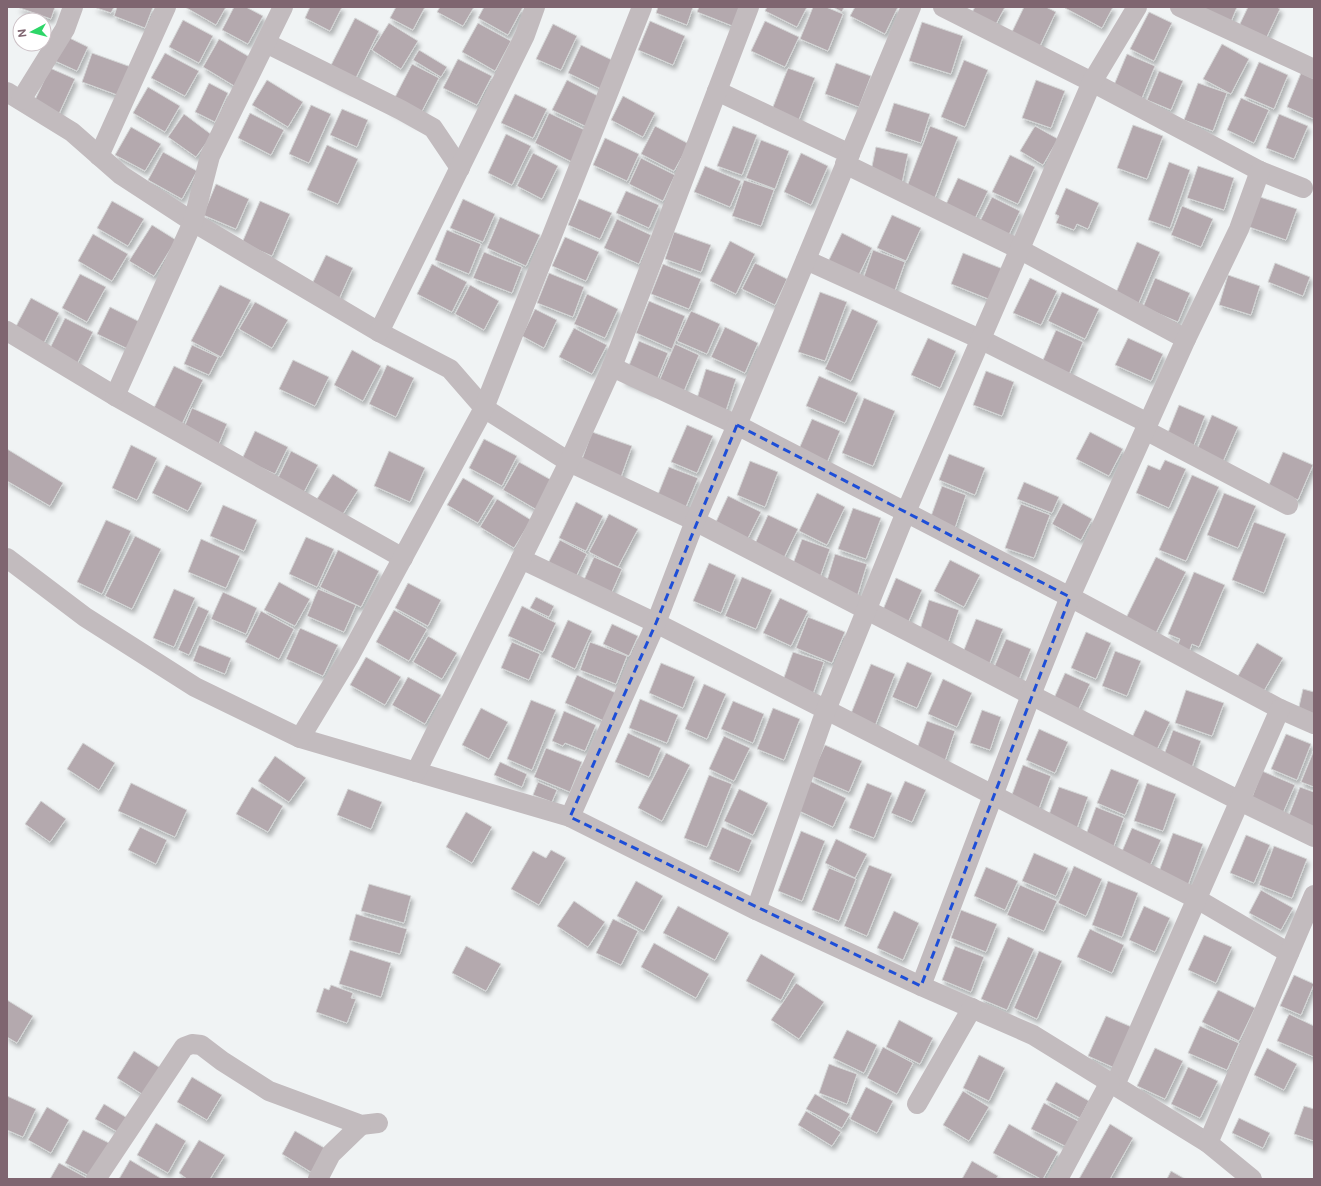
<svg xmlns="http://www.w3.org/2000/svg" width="1321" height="1186" font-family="'Public Sans',sans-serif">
<defs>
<filter id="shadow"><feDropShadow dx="2.5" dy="4.5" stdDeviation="2" flood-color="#0004"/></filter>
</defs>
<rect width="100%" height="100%" fill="#f0f3f4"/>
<g fill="#b4a9ae" stroke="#d3d5d5" filter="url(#shadow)">
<path d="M17,7H55L51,19Z"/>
<path d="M94,7H114L111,13Z"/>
<path d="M117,7H153L145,28L114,16Z"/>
<path d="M185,7H226L216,25Z"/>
<path d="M234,7H246L263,16L248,44L222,30Z"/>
<path d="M310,7H342L330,31L305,18Z"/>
<path d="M396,7H425L413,30L390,18Z"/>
<path d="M440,7H474L463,26L437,12Z"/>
<path d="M484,7H523L508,35L478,18Z"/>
<path d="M658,7H693L687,25L656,13Z"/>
<path d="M699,7H743L735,27L697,12Z"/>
<path d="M767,7H807L797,27L765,11Z"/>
<path d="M813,7H826L843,14L828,51L800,39Z"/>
<path d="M833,7H844L842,12Z"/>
<path d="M855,7H898L885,34L850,16Z"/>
<path d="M975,7H1005L995,26L971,14Z"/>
<path d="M1024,7H1046L1056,12L1039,48L1011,34Z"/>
<path d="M1065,7H1113L1102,28L1065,8Z"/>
<path d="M1204,7H1237L1229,27L1201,15Z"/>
<path d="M1248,7H1277L1280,9L1264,43L1237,30Z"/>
<path d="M1149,12L1172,23L1154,61L1130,49Z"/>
<path d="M355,18L379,31L350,90L325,77Z"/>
<path d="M183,20L213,36L199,63L169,47Z"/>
<path d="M650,21L685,36L673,65L638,50Z"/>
<path d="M765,21L799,37L785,67L751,51Z"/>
<path d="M922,22L963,36L951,74L909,61Z"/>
<path d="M389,23L418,41L401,69L372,50Z"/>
<path d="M478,23L511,41L495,71L462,52Z"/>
<path d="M553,24L577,36L561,70L536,59Z"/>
<path d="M55,31L88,47L77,71L44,56Z"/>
<path d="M219,39L253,59L236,87L203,67Z"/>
<path d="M1222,44L1249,59L1231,94L1203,79Z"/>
<path d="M581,45L614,61L601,89L568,73Z"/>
<path d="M419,50L447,67L441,77L413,60Z"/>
<path d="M92,53L131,67L120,96L82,82Z"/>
<path d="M165,53L199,71L185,96L151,78Z"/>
<path d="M1127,54L1155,66L1142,98L1114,85Z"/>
<path d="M458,59L492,76L477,105L443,88Z"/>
<path d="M964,60L988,70L965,127L941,117Z"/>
<path d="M1259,62L1288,75L1274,109L1244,96Z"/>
<path d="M836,63L871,76L859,107L825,94Z"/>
<path d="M412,64L439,78L416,123L389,109Z"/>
<path d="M50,68L75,79L58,116L33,104Z"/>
<path d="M788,68L815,78L798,122L771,112Z"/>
<path d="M1159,71L1183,81L1171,110L1147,100Z"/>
<path d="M1301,73L1314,79V119L1287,107Z"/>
<path d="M267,80L303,102L288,127L252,105Z"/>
<path d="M567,80L602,98L587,127L552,110Z"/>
<path d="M1036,80L1065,91L1051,128L1022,118Z"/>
<path d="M209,83L228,93L215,122L195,112Z"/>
<path d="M1198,83L1227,93L1213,131L1184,120Z"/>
<path d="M148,87L180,106L165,132L133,113Z"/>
<path d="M515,94L547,109L533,138L501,123Z"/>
<path d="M623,96L655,113L643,137L611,120Z"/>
<path d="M1241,98L1269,110L1254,143L1227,130Z"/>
<path d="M894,103L930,114L921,143L885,131Z"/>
<path d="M311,105L331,114L309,163L289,154Z"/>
<path d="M342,109L368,120L357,147L330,135Z"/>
<path d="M250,113L284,130L271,155L238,138Z"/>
<path d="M549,113L587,131L572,162L535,143Z"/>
<path d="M184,114L212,135L196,157L168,137Z"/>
<path d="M1279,114L1308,126L1294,159L1266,148Z"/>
<path d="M1133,125L1163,136L1147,179L1117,168Z"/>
<path d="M655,126L689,144L674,171L641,154Z"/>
<path d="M733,126L757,135L742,175L717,166Z"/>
<path d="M930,126L958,137L934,200L906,189Z"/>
<path d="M1035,126L1058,139L1043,165L1020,151Z"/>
<path d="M131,127L161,144L145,171L115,155Z"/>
<path d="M506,134L531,146L512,185L488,173Z"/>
<path d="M605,138L639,154L627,181L593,165Z"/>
<path d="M761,140L789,151L775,189L746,178Z"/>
<path d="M327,145L358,159L338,204L307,190Z"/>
<path d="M876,147L908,154L902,183L870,176Z"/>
<path d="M163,152L197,171L182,199L148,180Z"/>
<path d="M533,153L558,166L542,199L517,186Z"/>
<path d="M801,153L828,166L811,205L784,192Z"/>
<path d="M1010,155L1035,167L1018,204L992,192Z"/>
<path d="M641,158L675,175L663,201L629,184Z"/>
<path d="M1169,162L1190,170L1170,228L1148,220Z"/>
<path d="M705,166L741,181L730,207L694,192Z"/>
<path d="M1198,166L1234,178L1224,210L1187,198Z"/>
<path d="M958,178L988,191L971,227L942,213Z"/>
<path d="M744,180L774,190L761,226L732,216Z"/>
<path d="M216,184L249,199L236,229L203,215Z"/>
<path d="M1066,188L1099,203L1088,229L1077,224L1074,230L1056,223L1059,216L1055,214Z"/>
<path d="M626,191L659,205L649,228L616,213Z"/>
<path d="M992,197L1020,211L1007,239L978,225Z"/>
<path d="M1260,197L1297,209L1286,240L1249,227Z"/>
<path d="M463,199L495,214L483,242L450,228Z"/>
<path d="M579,199L612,213L600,239L568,225Z"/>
<path d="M112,201L144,219L128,246L97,228Z"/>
<path d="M260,201L290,214L272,256L242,243Z"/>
<path d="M1182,206L1213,219L1201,247L1171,235Z"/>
<path d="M892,215L921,228L906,261L877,248Z"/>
<path d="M500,217L540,235L526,266L487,248Z"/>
<path d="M617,219L651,235L639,264L604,248Z"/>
<path d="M152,225L176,240L154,276L129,261Z"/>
<path d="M447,230L481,244L469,274L435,260Z"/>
<path d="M674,232L711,245L701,272L665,259Z"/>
<path d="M842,233L872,248L856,281L826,266Z"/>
<path d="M93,234L128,254L112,281L78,261Z"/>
<path d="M565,237L599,252L586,281L552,266Z"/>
<path d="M730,241L755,254L736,294L710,281Z"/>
<path d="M1137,242L1160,252L1138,305L1115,295Z"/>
<path d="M873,250L905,262L893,296L861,285Z"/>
<path d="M484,252L522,267L512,293L473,278Z"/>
<path d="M963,253L1003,269L991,300L951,284Z"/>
<path d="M326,255L353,268L339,299L311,286Z"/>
<path d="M755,263L787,279L775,305L742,289Z"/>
<path d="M1275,263L1310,277L1303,296L1268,282Z"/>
<path d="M432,264L467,282L452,312L417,294Z"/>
<path d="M663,264L701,279L689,309L651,294Z"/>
<path d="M549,273L584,287L573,317L537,303Z"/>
<path d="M80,274L106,287L87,322L62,308Z"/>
<path d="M1228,275L1260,286L1251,315L1219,305Z"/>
<path d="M1030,278L1057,291L1041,325L1013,313Z"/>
<path d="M1155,278L1190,293L1178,322L1143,307Z"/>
<path d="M220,285L251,300L221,357L191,341Z"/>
<path d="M470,285L499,301L484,330L455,314Z"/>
<path d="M820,292L847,302L825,361L798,352Z"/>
<path d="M1062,292L1099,309L1085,339L1048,321Z"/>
<path d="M587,294L618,309L605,338L574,324Z"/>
<path d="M31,298L59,313L42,347L13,332Z"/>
<path d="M649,301L685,316L672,349L636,333Z"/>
<path d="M255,302L288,320L272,348L239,329Z"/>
<path d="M110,307L142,323L130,350L97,334Z"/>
<path d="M535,309L557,320L544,348L522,336Z"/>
<path d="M852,309L878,321L851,381L825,369Z"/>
<path d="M691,311L720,324L707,354L677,341Z"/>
<path d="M65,318L93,332L76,366L48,352Z"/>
<path d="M725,327L758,343L745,373L711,357Z"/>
<path d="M574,328L607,345L592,374L559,357Z"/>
<path d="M1056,330L1083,342L1067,379L1040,367Z"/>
<path d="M928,338L956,351L940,388L911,375Z"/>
<path d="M1128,338L1163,354L1151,381L1115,365Z"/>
<path d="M639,341L668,353L652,392L623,380Z"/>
<path d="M675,344L699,355L682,396L657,386Z"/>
<path d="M192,345L218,357L209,375L184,364Z"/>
<path d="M352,350L381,366L363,401L334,385Z"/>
<path d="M293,360L329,377L315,406L279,389Z"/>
<path d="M387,365L414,378L396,417L369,404Z"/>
<path d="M174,366L203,380L181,426L152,412Z"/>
<path d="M706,369L736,379L724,417L694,408Z"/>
<path d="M986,371L1014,382L1002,416L973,405Z"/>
<path d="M819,376L858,393L845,423L806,406Z"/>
<path d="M864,398L895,411L873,466L842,453Z"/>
<path d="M1179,405L1205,416L1192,450L1165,440Z"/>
<path d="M192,408L227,424L218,446L183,430Z"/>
<path d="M1212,415L1238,427L1222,464L1196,452Z"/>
<path d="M812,419L840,431L824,470L795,458Z"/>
<path d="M687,425L713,436L697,473L671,462Z"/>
<path d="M255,431L288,447L275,474L242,459Z"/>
<path d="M592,432L632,446L621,477L581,462Z"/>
<path d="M1090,432L1123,449L1109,476L1076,459Z"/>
<path d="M484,439L517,456L502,486L469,468Z"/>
<path d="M131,445L157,458L137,500L112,488Z"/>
<path d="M7,449L63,483L50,506L7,481Z"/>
<path d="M291,451L318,465L302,496L276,482Z"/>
<path d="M389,451L425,468L410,502L374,486Z"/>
<path d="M1283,452L1313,465L1298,500L1268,487Z"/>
<path d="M949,454L985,468L975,495L939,480Z"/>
<path d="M1165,460L1186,469L1169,508L1136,493L1148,465L1160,470Z"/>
<path d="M750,461L778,472L765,507L737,495Z"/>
<path d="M519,462L553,481L537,510L503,490Z"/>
<path d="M166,465L202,483L188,511L152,493Z"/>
<path d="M669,467L698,478L683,514L655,502Z"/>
<path d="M333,474L358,490L338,522L313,505Z"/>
<path d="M1192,475L1219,487L1186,561L1159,550Z"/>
<path d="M463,478L494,496L478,523L447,505Z"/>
<path d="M1024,482L1059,497L1052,513L1017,499Z"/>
<path d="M942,486L966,495L955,528L930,519Z"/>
<path d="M817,493L845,507L827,545L799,531Z"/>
<path d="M1224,493L1256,506L1238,548L1207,535Z"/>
<path d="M728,496L761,512L747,540L715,524Z"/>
<path d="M497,499L531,520L514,548L480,527Z"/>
<path d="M576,502L603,516L586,551L559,538Z"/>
<path d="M1063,503L1092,519L1081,540L1052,524Z"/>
<path d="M1021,504L1050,515L1034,558L1005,548Z"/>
<path d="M223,505L257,520L244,551L210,536Z"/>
<path d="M853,508L881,518L866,559L838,549Z"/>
<path d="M609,514L638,529L618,567L589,552Z"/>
<path d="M768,515L798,529L782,562L753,548Z"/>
<path d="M106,520L131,531L102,594L77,582Z"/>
<path d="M1254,522L1286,534L1264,593L1232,580Z"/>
<path d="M135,536L161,549L132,609L105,596Z"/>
<path d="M306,537L334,549L317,587L289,574Z"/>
<path d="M201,539L240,556L226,588L188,572Z"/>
<path d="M802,539L830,549L818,583L790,572Z"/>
<path d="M560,540L587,554L571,587L543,573Z"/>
<path d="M338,550L379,571L361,607L320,587Z"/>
<path d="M835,554L867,564L857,597L825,587Z"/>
<path d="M594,557L622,569L607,603L579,591Z"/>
<path d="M1156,557L1186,572L1156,633L1126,618Z"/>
<path d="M950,560L980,575L964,607L934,591Z"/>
<path d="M709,563L736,575L721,613L693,601Z"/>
<path d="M1194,572L1225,585L1199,647L1192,644L1189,652L1177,647L1180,639L1168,634Z"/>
<path d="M742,577L772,590L756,629L725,616Z"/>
<path d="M896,578L922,590L908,623L882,612Z"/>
<path d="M279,582L310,599L295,626L264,610Z"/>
<path d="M408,583L441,600L428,626L395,608Z"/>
<path d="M174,589L195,598L174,647L153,638Z"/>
<path d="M318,589L356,605L344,632L307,616Z"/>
<path d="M223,592L257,608L246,634L211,619Z"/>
<path d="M536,597L554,606L549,617L530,608Z"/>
<path d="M780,598L808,611L791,646L763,633Z"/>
<path d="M929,600L959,610L948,643L919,633Z"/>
<path d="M198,606L209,611L189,655L178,650Z"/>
<path d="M522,606L556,623L543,652L508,636Z"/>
<path d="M394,610L427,629L409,661L376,642Z"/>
<path d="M261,611L294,629L279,659L245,642Z"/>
<path d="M808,617L845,632L832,663L796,648Z"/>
<path d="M976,619L1003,629L989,665L962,655Z"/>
<path d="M568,620L592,631L575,669L551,657Z"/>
<path d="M612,624L638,636L629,656L603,644Z"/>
<path d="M300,628L338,645L323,676L286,659Z"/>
<path d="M1086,632L1111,643L1096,679L1071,668Z"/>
<path d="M428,636L457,653L442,679L413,662Z"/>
<path d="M1006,639L1031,649L1018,682L992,672Z"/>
<path d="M512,642L540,654L529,680L501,668Z"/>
<path d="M590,642L627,656L616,684L580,670Z"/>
<path d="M1257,643L1283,658L1261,696L1235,681Z"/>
<path d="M199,645L231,658L225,674L193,661Z"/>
<path d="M1115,651L1141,661L1127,696L1102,686Z"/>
<path d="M793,652L824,662L813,694L782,683Z"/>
<path d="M366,657L401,677L385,705L350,685Z"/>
<path d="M907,662L932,673L917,708L892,697Z"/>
<path d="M661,663L695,677L683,708L649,693Z"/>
<path d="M871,664L895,674L875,726L850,716Z"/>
<path d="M1065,673L1090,684L1075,717L1051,705Z"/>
<path d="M577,675L616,693L604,721L565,703Z"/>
<path d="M408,677L441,695L425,724L392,705Z"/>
<path d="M943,679L972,693L957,727L928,714Z"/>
<path d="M704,684L726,694L707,739L685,729Z"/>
<path d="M1303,689L1314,692V724L1296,720Z"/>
<path d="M1186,690L1224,703L1212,736L1175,723Z"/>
<path d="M640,699L678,715L667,743L629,728Z"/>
<path d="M531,700L556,710L532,770L507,759Z"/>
<path d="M733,701L764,714L753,743L721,729Z"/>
<path d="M481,708L508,722L489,759L462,745Z"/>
<path d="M773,708L800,719L784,760L757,749Z"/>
<path d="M982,710L1001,717L990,750L970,743Z"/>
<path d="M1145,710L1170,722L1153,758L1128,746Z"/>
<path d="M564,711L596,725L585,751L565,743L563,746L552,741Z"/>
<path d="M927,721L955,731L944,764L915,754Z"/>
<path d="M1039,729L1068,742L1055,773L1026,760Z"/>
<path d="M1173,730L1201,741L1191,770L1162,760Z"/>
<path d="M628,733L661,748L649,777L615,762Z"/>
<path d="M1286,734L1311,744L1297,780L1271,769Z"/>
<path d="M724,736L750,748L734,781L709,769Z"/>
<path d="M83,743L115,763L99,790L67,769Z"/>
<path d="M825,745L862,761L849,792L811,776Z"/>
<path d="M546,748L582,762L570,792L534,777Z"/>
<path d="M1314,750V787L1301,782Z"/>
<path d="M666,753L690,765L662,821L638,808Z"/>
<path d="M275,756L306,778L289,802L258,781Z"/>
<path d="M500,762L527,774L522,787L494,775Z"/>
<path d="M1023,765L1051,776L1038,811L1010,800Z"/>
<path d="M1111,769L1139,780L1125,815L1097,803Z"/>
<path d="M1262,771L1295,785L1283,813L1251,800Z"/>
<path d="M709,775L732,784L707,847L684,838Z"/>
<path d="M810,781L846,798L833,827L797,810Z"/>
<path d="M905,781L926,790L912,822L891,813Z"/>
<path d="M538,782L557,790L552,802L533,795Z"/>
<path d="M131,783L187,810L175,837L118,811Z"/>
<path d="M867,783L892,793L874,838L849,828Z"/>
<path d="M1147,783L1176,794L1163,831L1134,821Z"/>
<path d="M252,787L283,806L268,832L236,814Z"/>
<path d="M1059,787L1088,797L1076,831L1047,820Z"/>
<path d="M1300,787L1314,792V830L1287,820Z"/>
<path d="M348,789L382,802L371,829L337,815Z"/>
<path d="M739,789L768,803L753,835L724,821Z"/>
<path d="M41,801L66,819L50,842L25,824Z"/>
<path d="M1096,807L1124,818L1112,851L1084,840Z"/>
<path d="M466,812L492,827L472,863L446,847Z"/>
<path d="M140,827L167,840L156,864L128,850Z"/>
<path d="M722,827L752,840L739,872L709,859Z"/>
<path d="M1132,828L1161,840L1146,875L1117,863Z"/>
<path d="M801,831L825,841L802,901L778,891Z"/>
<path d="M1173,833L1203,844L1187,888L1157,877Z"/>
<path d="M1246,835L1270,845L1254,883L1230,873Z"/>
<path d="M836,839L867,854L855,878L825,863Z"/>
<path d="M1274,846L1307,859L1292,898L1259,885Z"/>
<path d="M551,850L566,858L539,905L511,889L533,851L546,858Z"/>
<path d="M1034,853L1068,868L1056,896L1022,881Z"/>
<path d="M869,865L892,874L867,936L844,926Z"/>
<path d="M1074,866L1102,879L1086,916L1058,903Z"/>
<path d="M986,867L1018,881L1005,910L974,896Z"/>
<path d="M829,868L856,879L839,921L812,910Z"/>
<path d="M636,881L663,896L644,931L617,916Z"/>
<path d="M1108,881L1138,893L1122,937L1092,925Z"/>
<path d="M369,884L411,896L404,923L361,911Z"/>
<path d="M1020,885L1057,901L1044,931L1007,915Z"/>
<path d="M1261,890L1293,908L1281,930L1249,913Z"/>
<path d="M574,901L605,922L588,947L557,926Z"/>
<path d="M678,906L729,933L715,960L663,933Z"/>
<path d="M1144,906L1170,918L1155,952L1129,940Z"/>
<path d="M961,910L997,924L986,952L951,938Z"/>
<path d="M894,911L919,923L903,960L877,948Z"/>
<path d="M356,914L407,929L400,954L349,940Z"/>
<path d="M613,919L638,931L621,965L596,953Z"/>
<path d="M1090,929L1124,945L1112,973L1077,957Z"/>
<path d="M1204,935L1232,947L1216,983L1188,970Z"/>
<path d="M1008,937L1034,949L1007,1010L981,999Z"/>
<path d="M654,943L709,974L696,998L641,967Z"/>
<path d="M466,946L501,964L486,991L452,973Z"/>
<path d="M955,946L984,957L971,992L942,980Z"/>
<path d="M350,950L391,963L381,997L339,984Z"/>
<path d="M1039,951L1062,961L1037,1019L1014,1008Z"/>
<path d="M761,954L795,974L781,1000L746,981Z"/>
<path d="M1294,975L1314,984L1301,1015L1280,1006Z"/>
<path d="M796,983L824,1002L799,1039L771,1020Z"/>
<path d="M331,985L353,993L351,998L356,999L347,1023L316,1012L324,988L329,990Z"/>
<path d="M1218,990L1255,1008L1239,1041L1202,1022Z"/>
<path d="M7,1000L33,1016L17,1043L7,1037Z"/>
<path d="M1289,1014L1314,1026V1057L1277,1041Z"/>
<path d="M1106,1016L1134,1028L1117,1069L1088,1056Z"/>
<path d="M899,1020L933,1038L920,1064L886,1047Z"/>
<path d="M1200,1026L1239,1043L1227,1070L1188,1053Z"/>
<path d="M847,1030L877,1045L864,1073L833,1058Z"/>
<path d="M883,1047L913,1063L897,1094L867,1078Z"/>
<path d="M1155,1048L1183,1061L1165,1099L1137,1086Z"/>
<path d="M1267,1048L1297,1064L1284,1090L1254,1075Z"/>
<path d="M134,1051L162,1069L145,1096L117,1078Z"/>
<path d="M979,1055L1005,1068L989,1101L963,1088Z"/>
<path d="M829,1064L857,1074L847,1104L819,1093Z"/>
<path d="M1188,1067L1218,1081L1200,1118L1171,1104Z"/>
<path d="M192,1077L222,1095L207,1120L177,1102Z"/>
<path d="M1056,1082L1089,1101L1080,1118L1046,1100Z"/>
<path d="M866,1087L893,1101L877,1133L850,1119Z"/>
<path d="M963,1091L989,1107L969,1141L943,1125Z"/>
<path d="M815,1094L850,1114L842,1128L806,1109Z"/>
<path d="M7,1096L36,1109L23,1137L7,1130Z"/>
<path d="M1044,1103L1080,1122L1067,1147L1031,1129Z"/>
<path d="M104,1104L129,1119L121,1134L95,1119Z"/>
<path d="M1304,1106L1314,1109V1141L1294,1134Z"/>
<path d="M47,1107L69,1120L51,1153L28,1140Z"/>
<path d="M806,1111L841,1132L832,1146L798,1125Z"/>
<path d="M1239,1118L1270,1133L1263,1148L1232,1133Z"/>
<path d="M156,1123L186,1141L168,1173L137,1155Z"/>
<path d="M1009,1124L1058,1152L1043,1179H1041L993,1153Z"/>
<path d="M1110,1124L1133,1138L1110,1179H1079Z"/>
<path d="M83,1130L111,1144L93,1178L65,1163Z"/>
<path d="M295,1131L328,1150L314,1174L282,1154Z"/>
<path d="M199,1140L225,1155L210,1179H187L179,1173Z"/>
<path d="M130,1160L162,1179H119Z"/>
<path d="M972,1161L998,1176L996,1179H962Z"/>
<path d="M59,1163L87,1178V1179H50Z"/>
<path d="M1171,1171L1185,1179H1167Z"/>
</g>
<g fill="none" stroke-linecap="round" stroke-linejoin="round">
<g stroke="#c2bbbe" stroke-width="20">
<path d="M943,7L1092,82L1260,171L1303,188"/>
<path d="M1180,7L1314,69"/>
<path d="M266,43L401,110L433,128L460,168"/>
<path d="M717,91L850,154"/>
<path d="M7,92L72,132L121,175L193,222L379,332L450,369L484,408L569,462L695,521L1031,695L1240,801L1314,837"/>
<path d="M21,100L65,29L73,7"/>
<path d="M99,156L166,7"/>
<path d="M845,164L1019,249L1186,339"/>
<path d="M806,260L980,339L1148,423"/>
<path d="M7,331L115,396L403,558"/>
<path d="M379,332L525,35L535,7"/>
<path d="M612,367L737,425L1070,597L1280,709L1314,724"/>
<path d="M115,396L193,222L210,156L283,7"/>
<path d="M1145,430L1288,505"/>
<path d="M7,558L85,617L195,687L300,738L570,817L756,910L921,986L1033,1035L1208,1143L1252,1179"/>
<path d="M521,559L656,623L1197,899L1289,953"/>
<path d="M300,738L349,657L484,408L642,7"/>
<path d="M416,772L569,462L612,367L749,7"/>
<path d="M570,817L656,623L695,521L737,425L911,7"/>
<path d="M756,910L826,710L906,512L1092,82L1137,7"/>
<path d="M921,986L1031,695L1070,597L1186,339L1239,229L1260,171"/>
<path d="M1115,1085L1280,709"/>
<path d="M917,1104L972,1008"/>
<path d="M1208,1143L1314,895"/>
<path d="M96,1179L184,1047L192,1044L201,1045L222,1061L269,1091L361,1125L378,1123"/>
<path d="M318,1179L331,1154L361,1125"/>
<path d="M1058,1179L1110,1082"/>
</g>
</g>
<path fill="none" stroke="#1d4ed8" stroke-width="3" stroke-dasharray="8 5" stroke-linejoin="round" d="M737,425L1070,597L921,986L570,817L656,623Z"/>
<rect width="1321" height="1186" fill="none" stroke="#7f6570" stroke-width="16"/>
<g transform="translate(32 32) rotate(263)"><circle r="19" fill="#ffffff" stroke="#ccc1c6"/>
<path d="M0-3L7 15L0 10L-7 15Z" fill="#2dd668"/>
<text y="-6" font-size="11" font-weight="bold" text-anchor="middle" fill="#7f6570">N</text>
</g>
</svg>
